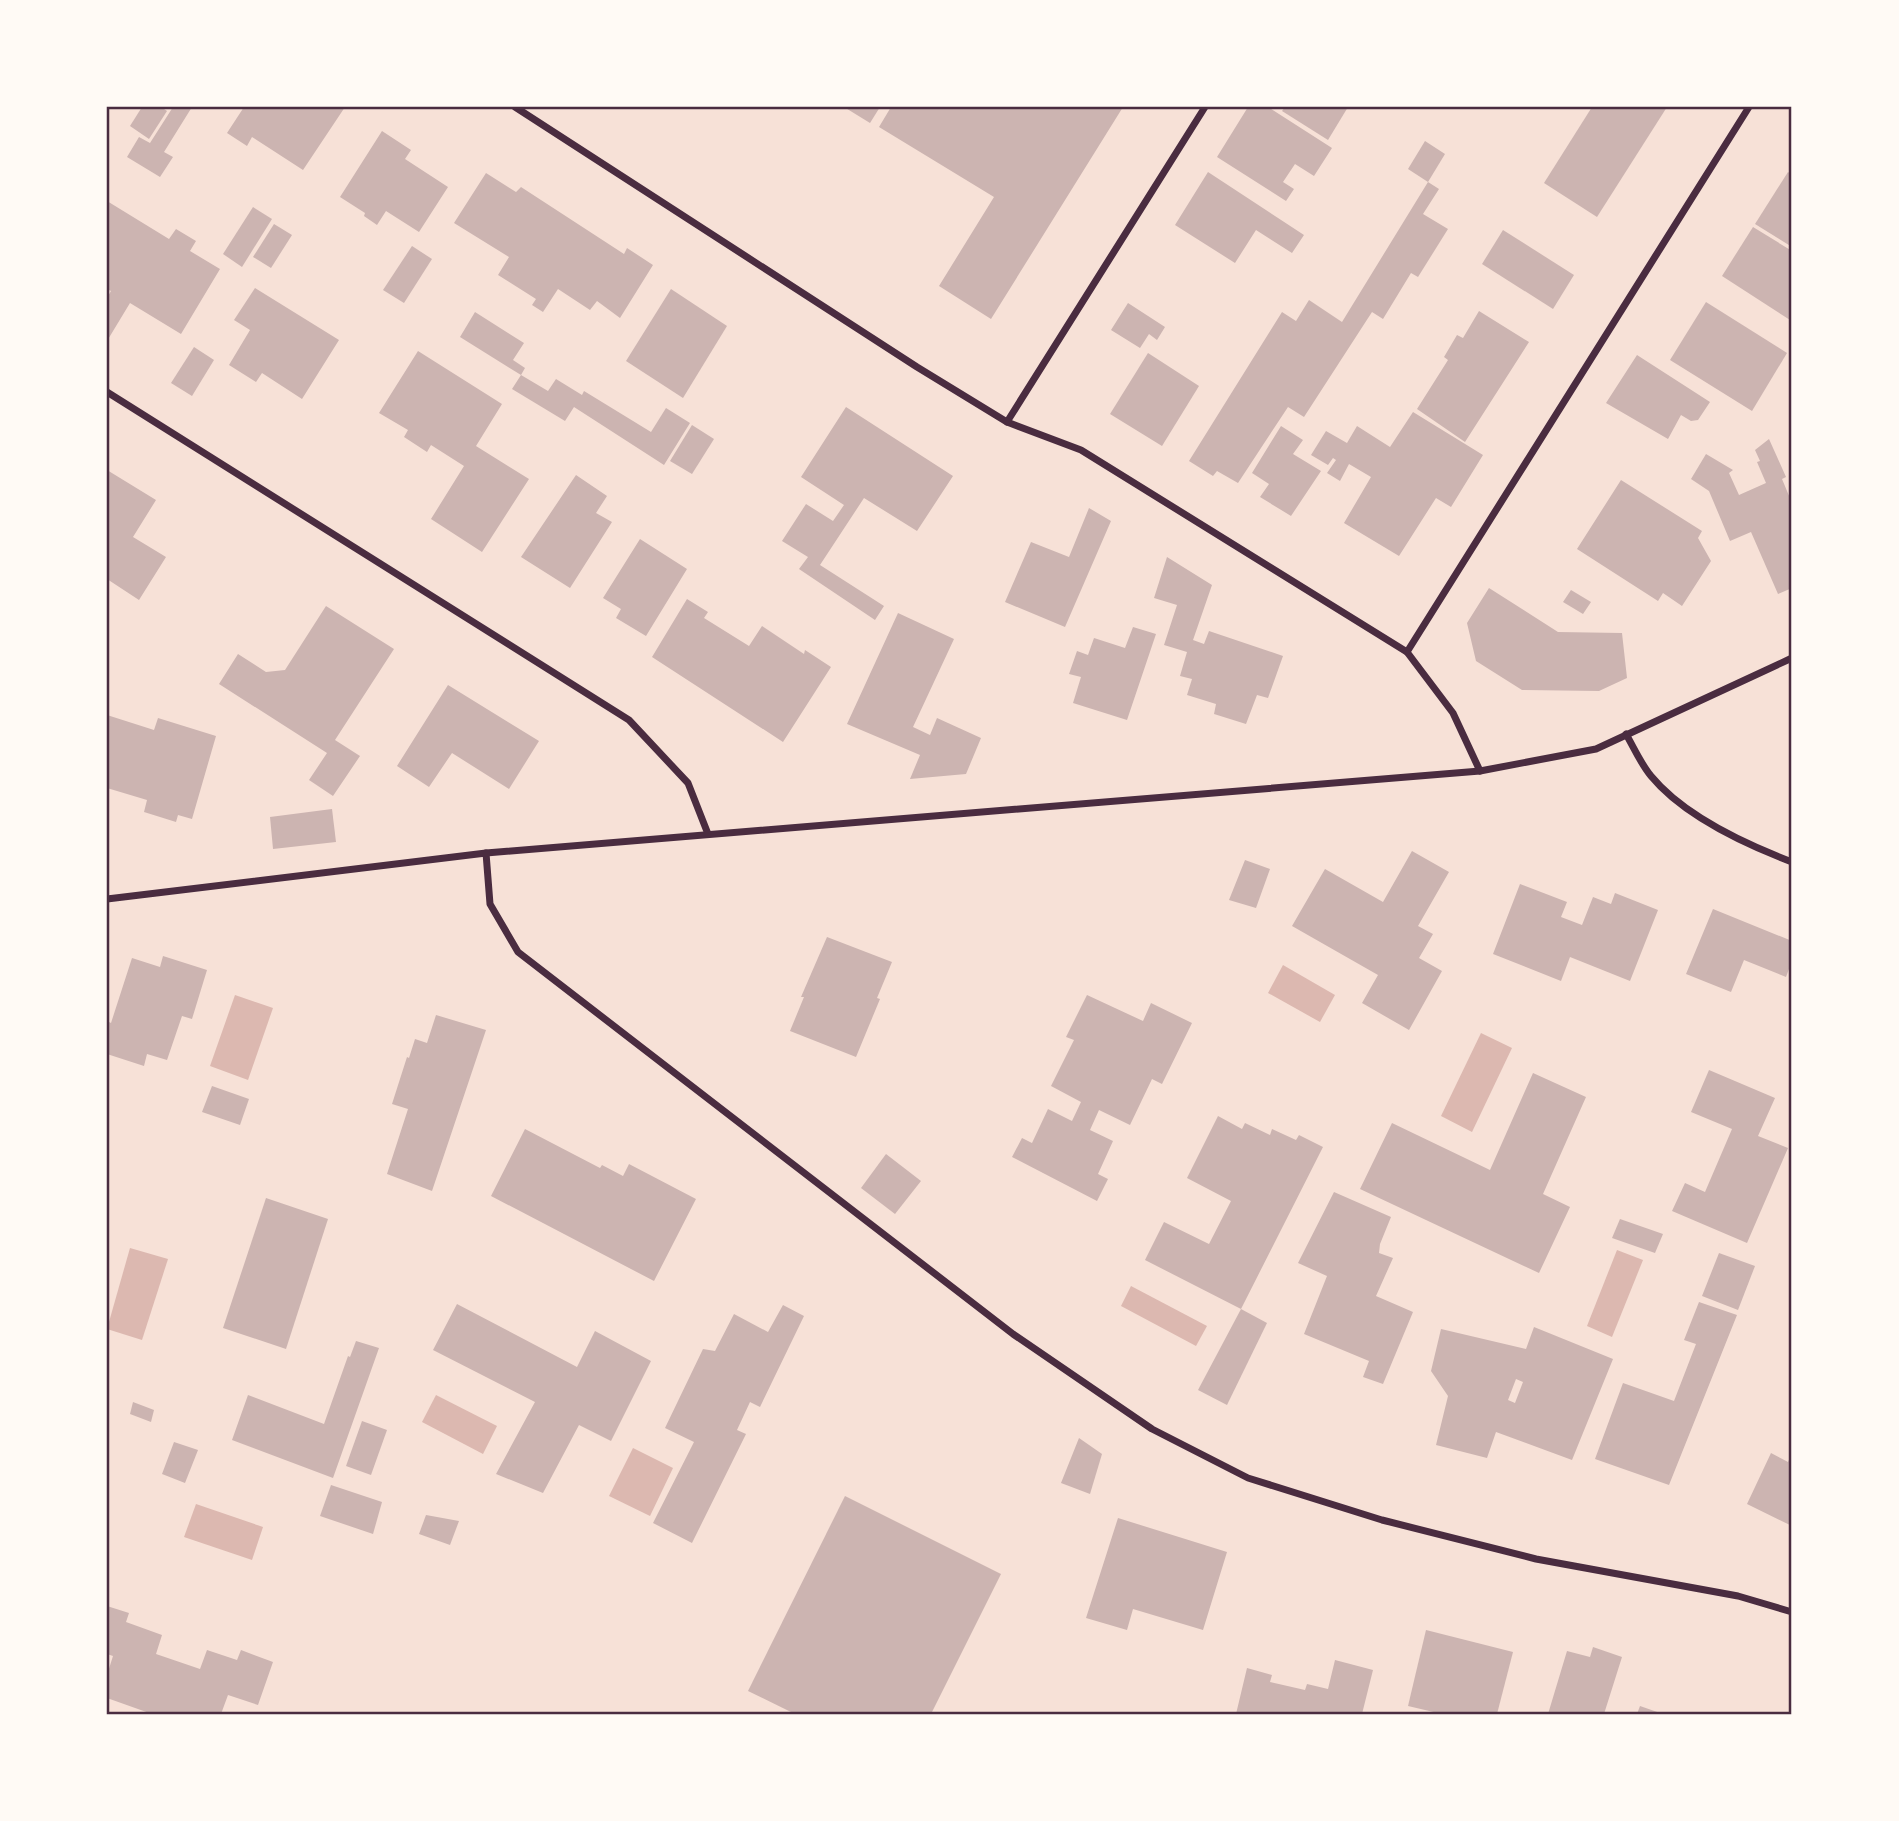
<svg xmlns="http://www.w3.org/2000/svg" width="1899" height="1821" font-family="'Titillium Web',sans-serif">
<rect width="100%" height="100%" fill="#f7e1d7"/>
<g fill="#dcb8b0">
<path d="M1283,965L1335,995L1320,1022L1268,993Z"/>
<path d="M235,995L273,1008L248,1080L210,1066Z"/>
<path d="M1481,1033L1512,1048L1472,1132L1441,1116Z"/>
<path d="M130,1248L168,1259L142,1340L107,1329Z"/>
<path d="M1617,1250L1643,1260L1612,1337L1587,1326Z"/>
<path d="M1131,1286L1207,1326L1196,1346L1121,1306Z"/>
<path d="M436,1395L497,1426L483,1454L422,1422Z"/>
<path d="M633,1448L673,1468L650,1516L609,1496Z"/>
<path d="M196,1504L263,1527L252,1560L184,1537Z"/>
</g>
<g fill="#ccb4b1" fill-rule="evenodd">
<path d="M142,107H161L167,111L149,139L130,126Z"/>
<path d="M173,107H192L164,152L173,157L160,177L127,157L139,137L150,143Z"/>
<path d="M244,107H345L303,170L252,137L247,146L227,133Z"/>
<path d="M844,107H880L870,123Z"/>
<path d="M891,107H1123L991,319L939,286L994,197L879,127Z"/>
<path d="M1248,107H1268L1332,148L1314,176L1295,164L1283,182L1294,189L1286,201L1217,157Z"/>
<path d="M1285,107H1348L1328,140L1282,111Z"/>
<path d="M1592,107H1667L1597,217L1544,183Z"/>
<path d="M382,131L411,150L405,159L448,187L419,232L386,211L377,225L364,216L365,213L340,197Z"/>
<path d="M1425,141L1445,154L1428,182L1408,169Z"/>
<path d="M1208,172L1304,235L1292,253L1256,230L1235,263L1175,225Z"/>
<path d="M1788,172L1792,175V247L1755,224Z"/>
<path d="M486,173L516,192L521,187L624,254L627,248L653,265L620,318L597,301L590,310L558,289L543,312L532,305L536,299L498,275L509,257L454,223Z"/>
<path d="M1428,182L1439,189L1423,214L1448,229L1418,277L1411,273L1383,319L1372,312L1304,417L1288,407L1238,483L1217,471L1213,476L1189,461L1282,312L1296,321L1309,300L1342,322Z"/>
<path d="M107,201L169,239L176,229L196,241L190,251L220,269L181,334L130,303L107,341V298L111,291L107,289Z"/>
<path d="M253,207L272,219L242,267L223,254Z"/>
<path d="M274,224L292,235L271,268L253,257Z"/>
<path d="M1753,227L1792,251L1790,320L1722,276Z"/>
<path d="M1503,230L1574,275L1553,309L1482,264Z"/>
<path d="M412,246L432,259L404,303L383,290Z"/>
<path d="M255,288L339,340L302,399L262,373L256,382L229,365L250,330L234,320Z"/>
<path d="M671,289L727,326L683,398L626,361Z"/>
<path d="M1706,302L1787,353L1752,411L1670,360Z"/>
<path d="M1128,303L1165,327L1157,340L1149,334L1140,348L1111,330Z"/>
<path d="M1479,311L1529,342L1465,442L1417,409L1448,360L1444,357L1457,335L1463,338Z"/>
<path d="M475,312L524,343L513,360L525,368L521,375L460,337Z"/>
<path d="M194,347L214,360L192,396L171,383Z"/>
<path d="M418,351L502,404L476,446L529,479L482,552L431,519L464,466L431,445L427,452L404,437L408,430L379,413Z"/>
<path d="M1148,353L1199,386L1162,446L1110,414Z"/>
<path d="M1637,355L1710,402L1698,420L1691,421L1681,415L1668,439L1606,403Z"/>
<path d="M521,375L548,391L556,379L582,395L584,391L651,432L666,408L690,423L664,465L574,407L565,421L512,389Z"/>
<path d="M846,407L953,476L917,531L864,498L820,565L884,606L875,620L799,569L808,557L782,541L806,504L833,521L844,505L801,477Z"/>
<path d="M1413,412L1483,455L1451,507L1436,498L1399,556L1344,523L1371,477L1349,464L1340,481L1327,473L1336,460L1333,458L1328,465L1311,455L1326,431L1347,443L1357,426L1390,447Z"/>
<path d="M692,425L714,439L692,474L670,461Z"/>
<path d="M1281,426L1303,440L1293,454L1321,471L1291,516L1260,497L1269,484L1252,473Z"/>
<path d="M1769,439L1786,477L1782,479L1792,503V588L1778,594L1751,532L1730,541L1709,491L1691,479L1706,454L1733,470L1729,473L1739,495L1766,483L1757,462L1760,461L1755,450Z"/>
<path d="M107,470L156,500L133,537L166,557L139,600L107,579Z"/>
<path d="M576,475L607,496L596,513L612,522L570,588L521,557Z"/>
<path d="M1621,480L1702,531L1698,538L1711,561L1682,606L1663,593L1658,601L1577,549Z"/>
<path d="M1089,508L1111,521L1065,627L1005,602L1031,542L1069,557Z"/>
<path d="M640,539L687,569L646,636L616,618L621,609L603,598Z"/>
<path d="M1167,557L1212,585L1193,640L1204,644L1209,631L1283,656L1268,698L1257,695L1246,724L1214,714L1216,704L1187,695L1192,679L1180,676L1187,652L1164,645L1177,605L1154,598Z"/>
<path d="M1489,588L1558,632L1622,633L1627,678L1599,691L1522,690L1476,661L1467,623Z"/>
<path d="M1571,590L1591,602L1583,614L1563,602Z"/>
<path d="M687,599L708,612L704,618L749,646L762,626L804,654L805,650L831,667L783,742L652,657Z"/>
<path d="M326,606L394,649L335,740L360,756L333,796L309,780L327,753L219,684L238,654L266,672L285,670Z"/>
<path d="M898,613L954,639L913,727L930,735L937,718L981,738L966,774L910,779L920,755L847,724Z"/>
<path d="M1133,627L1156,634L1127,720L1073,703L1081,677L1069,674L1077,651L1088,655L1094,638L1125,648Z"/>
<path d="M448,685L539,741L509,789L452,753L429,787L397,766Z"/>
<path d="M107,715L154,730L158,718L216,736L192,819L178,815L176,822L144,812L147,800L107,788Z"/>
<path d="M332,809L336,842L273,849L270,817Z"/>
<path d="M1412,851L1449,872L1418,926L1433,934L1419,958L1442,971L1409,1030L1362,1003L1378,975L1292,926L1325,869L1383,902Z"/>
<path d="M1245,860L1270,869L1256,908L1229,900Z"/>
<path d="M1520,884L1567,902L1561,917L1582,925L1593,897L1611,904L1615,893L1658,910L1630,981L1570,957L1561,981L1493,954Z"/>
<path d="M1713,909L1792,941V961L1786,977L1744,960L1731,992L1686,974Z"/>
<path d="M827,937L892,962L877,998L880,999L856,1057L790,1031L804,997H801Z"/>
<path d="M163,956L207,970L192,1019L182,1016L167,1060L147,1054L144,1066L107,1054V1028L109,1022L111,1023L132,958L160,967Z"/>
<path d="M1087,995L1143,1021L1151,1003L1192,1023L1162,1084L1152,1079L1130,1125L1099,1110L1090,1130L1113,1141L1098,1174L1108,1179L1097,1201L1012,1157L1022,1138L1032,1143L1048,1109L1072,1121L1081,1102L1051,1086L1074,1040L1066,1037Z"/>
<path d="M436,1015L486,1030L432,1191L387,1174L408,1109L392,1104L407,1057L409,1058L415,1039L427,1043Z"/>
<path d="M1709,1070L1775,1098L1758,1136L1788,1148L1747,1243L1672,1211L1685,1183L1705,1192L1732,1129L1691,1112Z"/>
<path d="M1533,1073L1586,1097L1543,1194L1570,1207L1539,1273L1360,1189L1392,1123L1490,1170Z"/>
<path d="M212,1086L249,1099L240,1125L202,1112Z"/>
<path d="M1218,1116L1242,1129L1245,1123L1270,1135L1272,1129L1296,1140L1299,1135L1323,1147L1241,1309L1145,1260L1164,1222L1209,1244L1231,1201L1187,1178Z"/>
<path d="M525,1129L600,1168L602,1165L623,1176L629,1164L696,1199L654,1281L491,1196Z"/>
<path d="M886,1154L921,1181L895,1214L861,1188Z"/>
<path d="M1334,1192L1391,1217L1380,1244L1379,1253L1393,1258L1376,1296L1413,1312L1383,1384L1363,1377L1369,1361L1304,1334L1327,1276L1298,1263Z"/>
<path d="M266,1198L328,1219L286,1349L223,1328Z"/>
<path d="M1620,1219L1663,1234L1655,1253L1612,1238Z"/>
<path d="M1719,1253L1755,1266L1738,1310L1702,1296Z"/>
<path d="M1699,1302L1737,1315L1669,1485L1595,1459L1623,1383L1674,1401L1696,1344L1684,1340Z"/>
<path d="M457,1304L577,1367L595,1331L651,1361L611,1441L579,1425L543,1493L496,1474L535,1402L433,1350Z"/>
<path d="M783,1305L804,1316L760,1407L750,1402L737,1430L746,1434L692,1543L653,1523L694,1442L665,1428L703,1349L715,1351L734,1314L768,1332Z"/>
<path d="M1241,1309L1267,1323L1227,1405L1198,1390Z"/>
<path d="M1534,1327L1613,1359L1572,1460L1496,1432L1487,1458L1436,1445L1448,1396L1431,1371L1441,1329L1526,1349ZM1516,1379L1523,1382L1515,1403L1508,1400Z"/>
<path d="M356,1341L379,1348L333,1478L232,1440L248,1395L324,1424L348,1356L350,1357Z"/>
<path d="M133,1402L154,1410L151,1422L130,1414Z"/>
<path d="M362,1421L387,1430L371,1475L346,1466Z"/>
<path d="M1079,1438L1102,1454L1090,1494L1061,1483Z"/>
<path d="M174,1442L198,1450L185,1483L162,1474Z"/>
<path d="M1771,1453L1788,1462L1792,1453V1526L1747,1504Z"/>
<path d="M331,1485L382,1502L373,1534L320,1516Z"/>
<path d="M845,1496L1001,1574L931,1714H795L748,1691Z"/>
<path d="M426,1515L459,1521L450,1545L419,1534Z"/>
<path d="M1118,1518L1227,1552L1203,1630L1133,1609L1127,1630L1086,1618Z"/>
<path d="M107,1606L129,1613L126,1622L162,1635L156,1654L200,1669L207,1650L237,1660L241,1650L273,1662L258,1705L228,1695L221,1714H152L107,1698V1675L113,1656L107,1654Z"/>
<path d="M1426,1630L1513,1652L1497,1714H1442L1408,1706Z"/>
<path d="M1593,1647L1622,1657L1604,1714H1548L1567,1651L1590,1657Z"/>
<path d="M1335,1660L1373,1670L1362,1714H1236L1247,1668L1272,1675L1270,1682L1305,1690L1307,1684L1328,1689Z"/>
<path d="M1640,1706L1663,1714H1637Z"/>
</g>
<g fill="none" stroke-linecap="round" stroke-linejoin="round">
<g stroke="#4a2c40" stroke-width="7">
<path d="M515,107L917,367L1007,422L1081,450L1407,652L1453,713L1480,771"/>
<path d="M107,392L629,720L688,783L708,834"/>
<path d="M1007,422L1205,107"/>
<path d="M1407,652L1749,107"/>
<path d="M1626,734C1634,748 1641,764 1651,776C1683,815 1745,844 1792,862"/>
<path d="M486,853L490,904L518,952L1013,1334L1152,1429L1248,1478L1382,1520L1536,1559L1738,1596L1792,1612"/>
<path d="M107,899L486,853L1480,771L1596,749L1792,658"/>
</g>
</g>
<rect width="1899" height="1821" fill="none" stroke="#fffaf5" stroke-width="217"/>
<rect x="108" y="108" width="1682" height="1605" fill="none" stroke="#4a2c40" stroke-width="2.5"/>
</svg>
